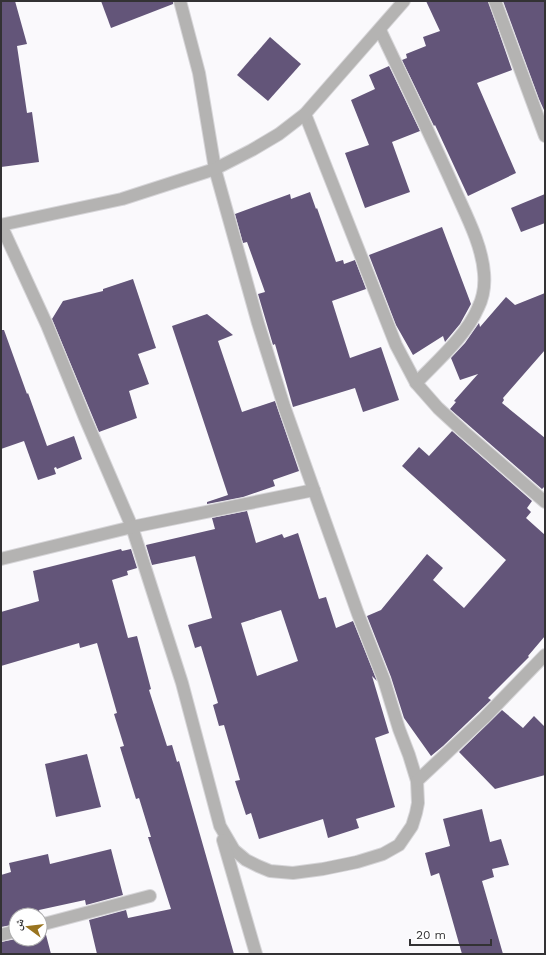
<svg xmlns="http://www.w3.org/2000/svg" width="546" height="955" font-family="'Work Sans','Noto Naskh Arabic',sans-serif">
<rect width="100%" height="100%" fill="#faf9fc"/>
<g fill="#635579" fill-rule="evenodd">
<path d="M1,1H15L27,44L17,46L27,113L32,112L39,162L1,167Z"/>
<path d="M101,1H173V4L111,28Z"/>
<path d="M426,1H488L512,70L477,83L516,173L468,196L435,125L434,126L402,60L407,58L406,54L426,46L423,37L440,31Z"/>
<path d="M503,1H545V110H544L539,99Z"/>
<path d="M270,37L301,64L268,101L237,75Z"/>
<path d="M389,66L420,131L392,142L410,192L365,208L345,153L369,145L351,100L375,89L369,75Z"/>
<path d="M310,192L316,209L317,208L336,262L343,260L344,264L355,260L366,289L332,301L350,358L381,347L399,400L363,412L355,388L293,407L275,344L273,345L258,294L265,292L247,242L243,243L235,214L290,194L291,199Z"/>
<path d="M545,194V223L521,232L511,208Z"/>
<path d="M442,227L471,304L460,324L445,342L443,336L413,355L396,325L369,255Z"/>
<path d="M133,279L156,348L138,354L149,384L129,391L137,418L99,432L52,319L63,301L103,291V289Z"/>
<path d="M545,293V350L503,398L504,400L502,403L545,438V486L542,489L450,409L456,402L454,401L478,374L460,380L451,358L465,343L479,323L480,327L506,297L515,305Z"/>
<path d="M207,314L233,335L218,341L242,412L275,401L299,471L273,480L275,486L243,497L207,504V502L228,495L172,326Z"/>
<path d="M1,330H4L27,394L28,393L47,446L74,436L82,459L57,469L56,467L54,468L56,474L38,480L24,441L1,449Z"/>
<path d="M452,431L532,501L527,508L531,512L526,518L545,535V636L528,656L529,657L488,698L491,700L443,746L431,756L404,718L391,677L367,616L381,610L427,554L443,568L433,580L464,608L506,560L402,466L419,447L429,456Z"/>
<path d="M247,511L256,543L282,534L284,538L298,533L319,599L326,597L336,628L353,621L377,681L372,676L389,733L375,738L395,807L356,819L359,828L328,838L323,819L259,839L251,813L246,815L235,781L240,780L224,725L219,726L213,705L218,703L201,646L195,648L188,625L212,618L195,556L152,565L146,545L215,529L212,518ZM281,610L298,661L257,676L241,623Z"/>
<path d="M121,549L122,551L131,549L137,568L127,571L128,575L112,580L128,638L137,636L151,689L149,690L167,746L172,745L177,762L179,761L234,954H97L89,920L126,910L128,918L171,909L148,837H151L139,798L136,799L120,747L124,746L114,714L117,713L97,643L80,648L79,643L1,666V612L39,601L33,571Z"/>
<path d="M502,710L523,728L534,716L545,727V775L495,789L459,752Z"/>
<path d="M87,754L101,807L56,817L45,764Z"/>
<path d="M482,809L490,842L501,839L509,865L492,869L494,877L482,881L503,954H462L439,873L431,876L425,853L450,846L443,819Z"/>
<path d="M111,849L123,895L86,905L85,900L39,910L41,917H40V915H16V924L1,927V875L11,872L9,863L48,854L50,864Z"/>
<path d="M45,931L51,954H1V942L16,939H40V932Z"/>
</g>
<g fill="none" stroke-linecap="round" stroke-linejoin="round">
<defs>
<g id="service">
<path d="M40,925L150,896"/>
<path d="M1,935L16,931"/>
</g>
<g id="minor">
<path d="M495,1L545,136"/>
<path d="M380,30C405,83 431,136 455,190C466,215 482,245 484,273C485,284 483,298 478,308C466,336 437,361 416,383"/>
<path d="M305,114L396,345L416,383L438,408L463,431L545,502"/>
<path d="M1,225L47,325L85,418L132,527L182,683L220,826L234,850L246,860L258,866L270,871L293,873L323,869L357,862L383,854L399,845L412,826L416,813L418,803L417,781L409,755L399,729L384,680L358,614L284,406L258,323L215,169L199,73L180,1"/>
<path d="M1,225L122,199L215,169L252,150L279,134L305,114L404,1"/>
<path d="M1,559L132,527L314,490"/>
<path d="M417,781L484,718L545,655"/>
<path d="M223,840L256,954"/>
</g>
</defs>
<use href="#service" stroke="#d6d5d8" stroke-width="14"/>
<use href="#minor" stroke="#d6d5d8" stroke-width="14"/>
<use href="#service" stroke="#b4b3b2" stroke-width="12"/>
<use href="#minor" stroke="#b4b3b2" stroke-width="12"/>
</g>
<rect width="546" height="955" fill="none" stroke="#333234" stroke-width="4"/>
<g transform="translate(28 927) rotate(285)"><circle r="19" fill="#ffffff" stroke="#adadae"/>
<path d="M0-3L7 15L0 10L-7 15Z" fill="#99741f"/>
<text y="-6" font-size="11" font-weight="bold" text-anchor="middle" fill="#333234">ش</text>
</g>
<path d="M410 939v6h81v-6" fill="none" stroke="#333234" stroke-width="2"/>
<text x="416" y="939" font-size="12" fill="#333234" stroke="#ffffff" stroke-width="3" paint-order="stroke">20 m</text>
</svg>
